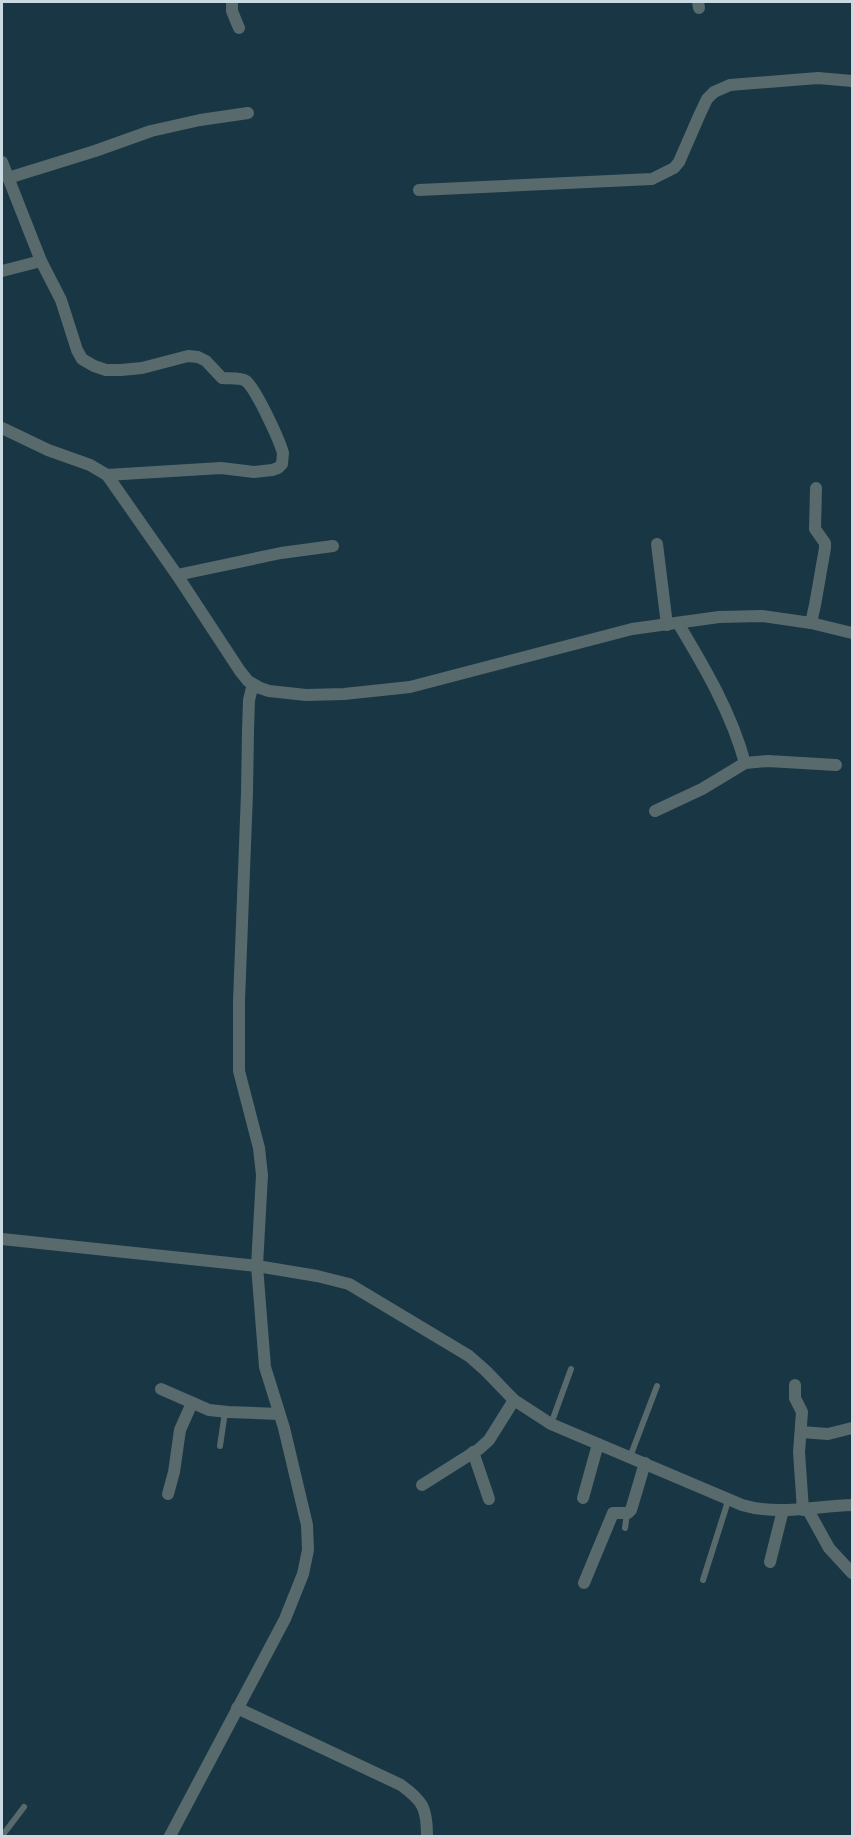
<svg xmlns="http://www.w3.org/2000/svg" width="854" height="1838" font-family="'Zilla Slab',serif">
<rect width="100%" height="100%" fill="#183644"/>
<g fill="none" stroke-linecap="round" stroke-linejoin="round">
<g stroke="#586a6b" stroke-width="6">
<path d="M551,1424L571,1369"/>
<path d="M220,1446L225,1412"/>
<path d="M630,1457L657,1386"/>
<path d="M625,1528L627,1513"/>
<path d="M703,1580L729,1498"/>
<path d="M2,1836L24,1807"/>
</g>
<g stroke="#586a6b" stroke-width="12">
<path d="M232,2V11L239,28"/>
<path d="M698,2L699,8"/>
<path d="M2,162L41,261L2,271"/>
<path d="M8,178L95,151L151,131L200,120L248,113"/>
<path d="M419,190L652,179L674,168L679,162L699,116L707,99L714,92L730,85L818,78L852,81"/>
<path d="M41,261L61,300L77,350L82,359L94,366L106,370H121L142,368L188,356L198,357L206,361L222,378C229,379 240,377 246,381C256,389 279,439 283,453L282,464L278,468L272,470L254,472L221,468L107,475"/>
<path d="M2,428L48,450L90,465L107,475L177,575L240,671L248,681L260,688L269,691L306,695L344,694L410,687L632,629L719,617L762,616L811,623L852,633"/>
<path d="M657,544L667,625"/>
<path d="M177,575L281,553L333,546"/>
<path d="M678,623C705,668 731,712 745,763"/>
<path d="M811,623L815,605L825,548V543L815,529L816,488"/>
<path d="M655,811L702,789L745,763L768,761L836,765"/>
<path d="M2,1239L257,1266L317,1276L349,1284L469,1356L486,1371L514,1400L551,1424L742,1505C779,1516 815,1506 852,1505"/>
<path d="M795,1385V1398L802,1412L799,1452L803,1510"/>
<path d="M161,1389L209,1410L228,1412L279,1414"/>
<path d="M801,1432L828,1434L852,1428"/>
<path d="M473,1452L489,1499"/>
<path d="M422,1485L479,1449L489,1440L514,1400"/>
<path d="M168,1494L174,1472L180,1430L192,1403"/>
<path d="M583,1498L598,1444"/>
<path d="M808,1510L829,1548L852,1573"/>
<path d="M770,1562L783,1510"/>
<path d="M584,1583L613,1513H628L631,1510L645,1463"/>
<path d="M237,1708L401,1785C423,1801 427,1808 427,1836"/>
<path d="M170,1836L285,1619L303,1574L308,1550L307,1525L284,1428L265,1367L257,1266L262,1175L259,1148L239,1071V1001L247,793L248,731L249,700L253,684"/>
</g>
</g>
<rect width="854" height="1838" fill="none" stroke="#c9dae2" stroke-width="6"/>
</svg>
